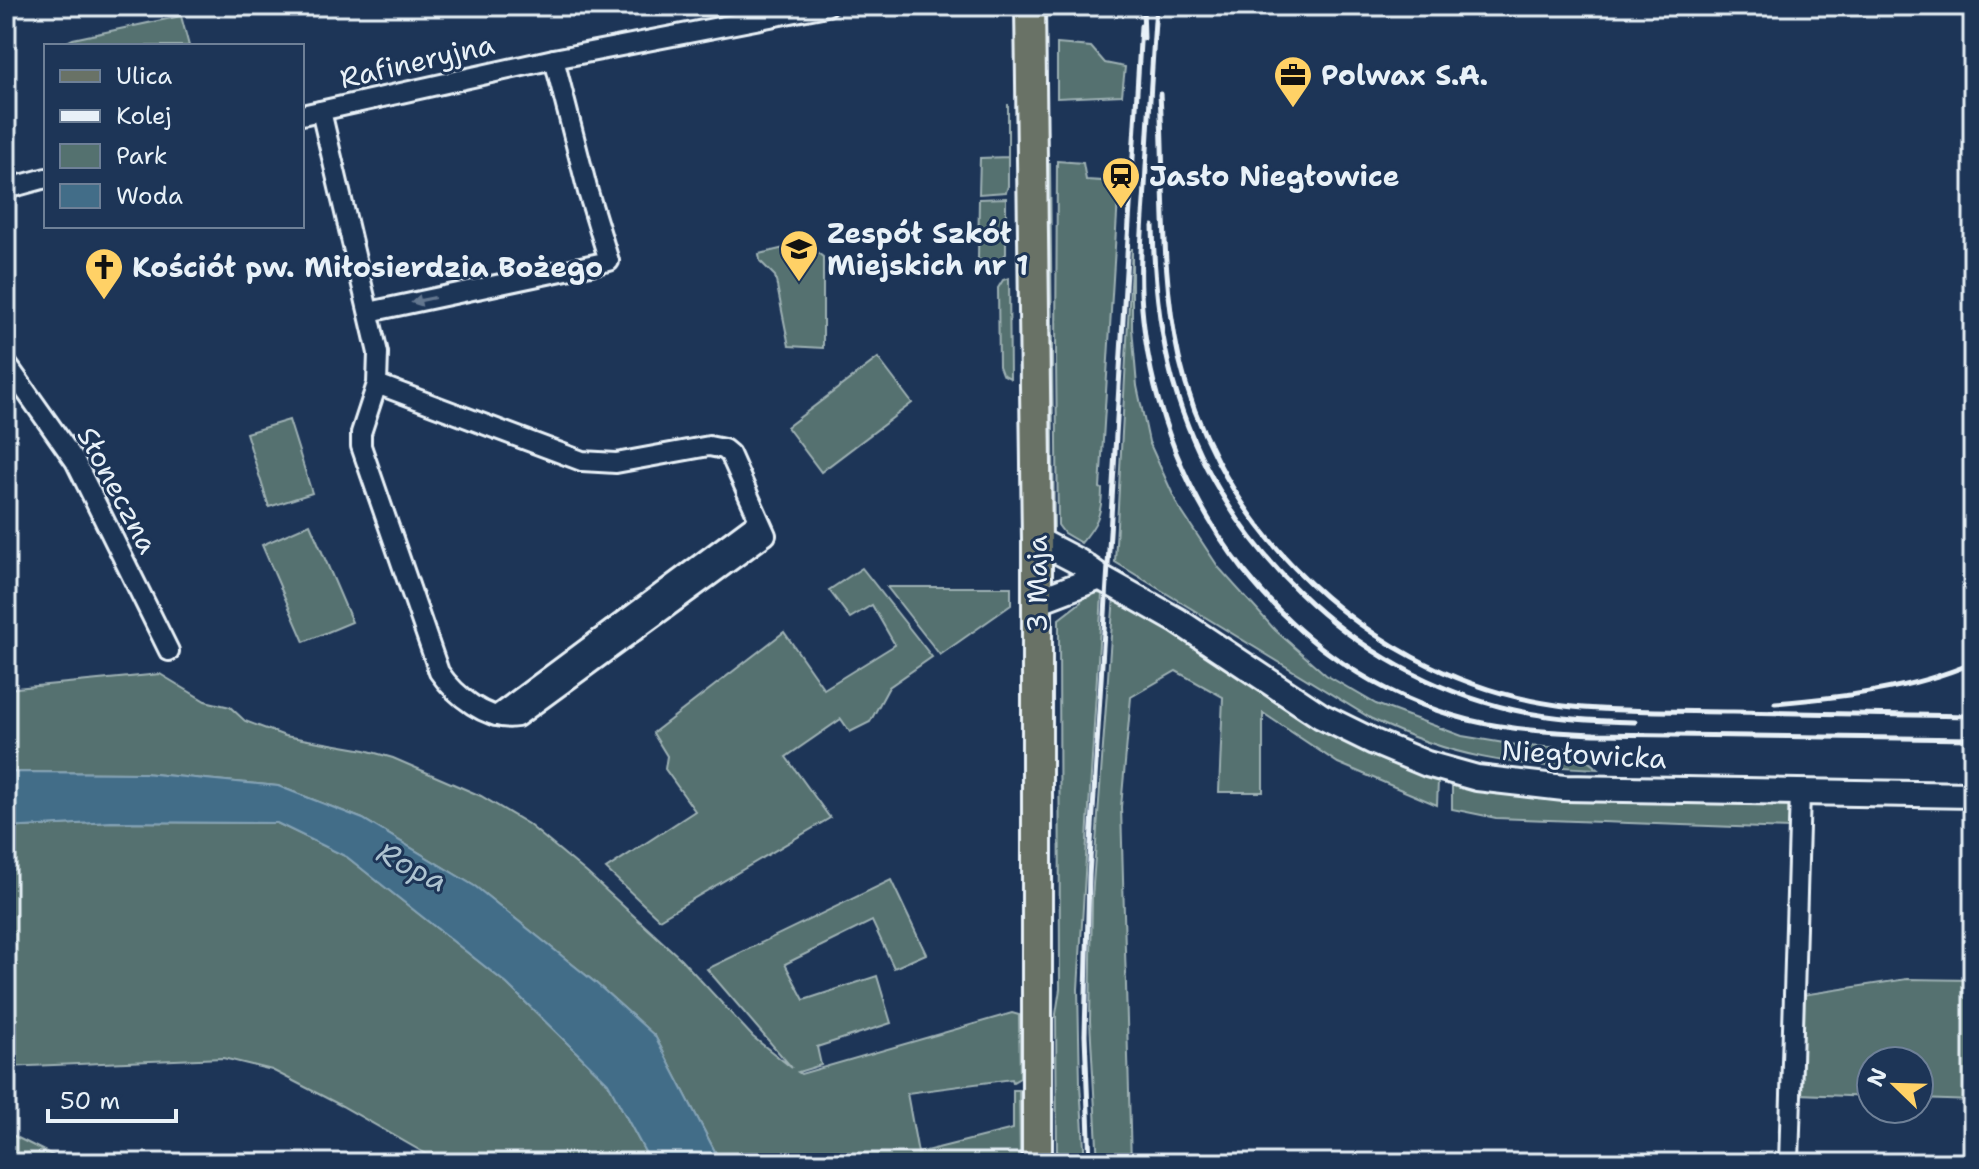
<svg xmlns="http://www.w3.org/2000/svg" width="1979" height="1169" font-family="'Shantell Sans',sans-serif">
<rect width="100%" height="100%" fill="#1d3557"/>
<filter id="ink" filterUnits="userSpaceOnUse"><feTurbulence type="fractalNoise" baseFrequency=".0125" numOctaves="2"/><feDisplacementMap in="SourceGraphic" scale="16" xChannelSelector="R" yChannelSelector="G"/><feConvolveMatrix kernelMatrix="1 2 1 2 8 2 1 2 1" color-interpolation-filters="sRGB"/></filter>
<g filter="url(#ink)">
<g fill="#54716f" stroke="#9eb1b4" stroke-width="2">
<path d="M181,16L189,46H67L65,43L73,39Z"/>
<path d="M1057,44L1091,47L1105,63L1125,67L1122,95L1057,98Z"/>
<path d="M1008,104V186L1006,192L979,194L980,158L1008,157Z"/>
<path d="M1057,161L1083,163L1086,180L1119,182L1100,488L1102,489C1102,513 1097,525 1081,543L1064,533L1058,525L1056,359Z"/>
<path d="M1047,164H1050L1054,528L1050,519Z"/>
<path d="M1006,198V254L999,260H978L979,199Z"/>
<path d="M805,243L823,257V348L789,346L775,276L760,261L759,254Z"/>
<path d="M1132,248V328L1137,386L1149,442L1178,506L1219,568L1275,630L1326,675L1376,704L1462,736L1522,746L1571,748L1598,769C1511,766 1451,757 1372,719L1115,562Z"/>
<path d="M1009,278L1010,378L1002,374L999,366L998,288L1003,280Z"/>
<path d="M878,358L912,403L821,472L787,427Z"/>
<path d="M289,420L312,493L269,507L246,433Z"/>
<path d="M310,524L352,622L304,642L262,545Z"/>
<path d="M862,568L932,657L889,687L870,722L850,732L841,719L786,757L830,818L659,919L606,869L695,811L665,769L667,756L653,733L784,632L824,689L895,645L872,605L850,618L829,590Z"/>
<path d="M887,587H1011V605L940,655Z"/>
<path d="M1092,592L1102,594L1078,989L1080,1084L1085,1163H1057L1056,1014L1060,989L1059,619L1081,602L1082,594Z"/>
<path d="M1114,595C1218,663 1321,736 1438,781L1437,805L1338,763L1263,713V792H1219L1223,697L1176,671L1131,697L1121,807L1131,1163H1098L1090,1021L1092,898Z"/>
<path d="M160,674L205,701L230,707L245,721L285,736L365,750L393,758L481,796L528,824L587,873L680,958L753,1037L792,1068L707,969L891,880L926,954L894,968L872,921L785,964L804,1000L877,976L891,1023L817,1047L821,1065L798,1072L801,1074L1012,1013L1019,1015L1020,1078L1013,1082L1012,1079L907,1093L918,1153L1013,1129V1090H1019L1020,1163H721L655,1036L597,984L476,887L363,819L278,786L143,773L6,772V689Z"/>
<path d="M1452,783L1517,796L1605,802H1788L1790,829L1496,818L1452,809Z"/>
<path d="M111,822L277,823L347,857L507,984L608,1083L651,1163H442L342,1106L272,1070L223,1058L6,1067V828Z"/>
<path d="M1907,979L1973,980V1101L1919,1099V1061H1871V1097L1799,1094L1802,995Z"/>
<path d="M6,1132L68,1163H6Z"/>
</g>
<path fill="#426d88" stroke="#84a2b5" stroke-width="2" d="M6,772L143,773L278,786L363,819L476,887L597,984L655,1036L721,1163H651L608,1083L507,984L347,857L277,823L111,822L6,828Z"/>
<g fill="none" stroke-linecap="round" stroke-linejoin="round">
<defs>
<g id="street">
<path d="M321,111L378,353L377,384L361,433V446L439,672C455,695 487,722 517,717L766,535L730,454L724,449L709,446L616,463L582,461L377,384"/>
<path d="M302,115L554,59L827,6"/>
<path d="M6,189L46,178"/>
<path d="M369,312L609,261L588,192L554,59"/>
<path d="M6,363L75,461L169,651"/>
<path d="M496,716L758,521"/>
<path d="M1789,1163L1800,792"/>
</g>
<g id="secondary">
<path d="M1037,540L1079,562L1100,577L1178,621L1321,716L1374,742L1427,764L1477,778L1564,788L1973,795"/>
<path d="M1037,601L1100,577"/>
</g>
<path id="primary" d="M1030,6L1037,540V1163"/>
</defs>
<use href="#street" stroke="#e8f1f8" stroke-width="24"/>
<use href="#secondary" stroke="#e8f1f8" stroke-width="30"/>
<use href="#primary" stroke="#e8f1f8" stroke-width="34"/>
<use href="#street" stroke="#1d3557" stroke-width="18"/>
<use href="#secondary" stroke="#1d3557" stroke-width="24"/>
<use href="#primary" stroke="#697266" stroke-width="28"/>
<g stroke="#e8f1f8" stroke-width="5">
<path d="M1143,6L1144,38"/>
<path d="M1156,6C1152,66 1148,127 1145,187C1142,231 1138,275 1143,319C1162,503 1285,673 1469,720C1510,730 1552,732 1594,734L1973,739"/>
<path d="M1160,94C1165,181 1160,272 1179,358C1195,428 1232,498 1280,552C1356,637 1460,695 1573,707C1626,712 1680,711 1733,712C1813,713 1893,715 1973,716"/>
<path d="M1153,226C1154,279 1159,330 1173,382C1218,542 1351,673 1514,710C1554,719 1594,721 1635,722"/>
<path d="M1775,703C1843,697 1910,690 1973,663"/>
<path d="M1090,1163L1085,1035L1089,876L1141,26"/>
</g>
</g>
<defs><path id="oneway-solid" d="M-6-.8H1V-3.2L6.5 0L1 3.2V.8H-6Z" transform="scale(2)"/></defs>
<use fill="#64778f" href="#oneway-solid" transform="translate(423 300) rotate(168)"/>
</g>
<defs>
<symbol id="office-pin" viewBox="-11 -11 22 30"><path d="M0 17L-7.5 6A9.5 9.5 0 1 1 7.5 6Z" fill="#ffd166" stroke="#1d3557"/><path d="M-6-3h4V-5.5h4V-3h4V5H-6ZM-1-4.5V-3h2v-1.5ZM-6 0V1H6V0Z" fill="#111"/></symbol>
<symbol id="station-pin" viewBox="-11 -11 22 30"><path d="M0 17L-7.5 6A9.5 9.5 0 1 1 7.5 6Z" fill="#ffd166" stroke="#1d3557"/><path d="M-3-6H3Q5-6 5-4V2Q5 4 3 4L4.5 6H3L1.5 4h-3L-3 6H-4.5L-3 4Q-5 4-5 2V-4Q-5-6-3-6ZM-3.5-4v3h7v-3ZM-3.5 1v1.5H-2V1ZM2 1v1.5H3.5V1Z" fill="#111"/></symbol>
<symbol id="school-pin" viewBox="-11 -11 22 30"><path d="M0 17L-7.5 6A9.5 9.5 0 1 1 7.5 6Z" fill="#ffd166" stroke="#1d3557"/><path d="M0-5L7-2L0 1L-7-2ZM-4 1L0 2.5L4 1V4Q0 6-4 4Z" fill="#111"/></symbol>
<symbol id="church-pin" viewBox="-11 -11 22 30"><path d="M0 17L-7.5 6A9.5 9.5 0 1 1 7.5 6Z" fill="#ffd166" stroke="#1d3557"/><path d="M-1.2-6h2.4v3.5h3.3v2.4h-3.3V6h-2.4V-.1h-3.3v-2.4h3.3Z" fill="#111"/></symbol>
</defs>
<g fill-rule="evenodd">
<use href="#office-pin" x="1271" y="53" width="44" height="60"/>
<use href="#station-pin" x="1099" y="154" width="44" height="60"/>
<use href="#school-pin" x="777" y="227" width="44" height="60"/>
<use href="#church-pin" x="82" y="245" width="44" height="60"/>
</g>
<g text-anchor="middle" stroke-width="6" stroke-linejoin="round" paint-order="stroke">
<g font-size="28" fill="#e8f1f8" stroke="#1d3557">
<text transform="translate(417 61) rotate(-13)" y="10">Rafineryjna</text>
<text transform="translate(118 490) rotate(62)" y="10">Słoneczna</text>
<text transform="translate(1037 584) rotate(-90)" y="10">3 Maja</text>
<text transform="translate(1584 754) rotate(3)" y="10">Niegłowicka</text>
</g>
<g font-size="28" font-weight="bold" fill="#e8f1f8" stroke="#1d3557" text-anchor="start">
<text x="1321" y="85">Polwax S.A.</text>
<text x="1149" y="186">Jasło Niegłowice</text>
<text x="827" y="243">Zespół Szkół<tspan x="827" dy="32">Miejskich nr 1</tspan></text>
<text x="132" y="277">Kościół pw. Miłosierdzia Bożego</text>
</g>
<g font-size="30" font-style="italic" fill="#aec3d1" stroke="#1d3557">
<text transform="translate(412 867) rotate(27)" y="10">Ropa</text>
</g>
</g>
<rect width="1979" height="1169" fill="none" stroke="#1d3557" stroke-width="32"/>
<rect x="16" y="16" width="1947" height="1137" fill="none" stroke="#e8f1f8" stroke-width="3" filter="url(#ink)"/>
<rect x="44" y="44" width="260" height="184" fill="#1d3557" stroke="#6e8097" stroke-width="2"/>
<rect x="60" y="70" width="40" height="12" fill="#697266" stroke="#6e8097" stroke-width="2"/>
<text x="116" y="84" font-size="24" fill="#e8f1f8">Ulica</text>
<rect x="60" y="110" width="40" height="12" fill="#e8f1f8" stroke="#6e8097" stroke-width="2"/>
<text x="116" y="124" font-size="24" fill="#e8f1f8">Kolej</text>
<rect x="60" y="144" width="40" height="24" fill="#54716f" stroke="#6e8097" stroke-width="2"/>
<text x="116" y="164" font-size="24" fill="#e8f1f8">Park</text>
<rect x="60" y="184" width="40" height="24" fill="#426d88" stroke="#6e8097" stroke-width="2"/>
<text x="116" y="204" font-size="24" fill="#e8f1f8">Woda</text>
<g transform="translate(1895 1085) rotate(293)"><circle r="38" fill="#1d3557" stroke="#6e8097" stroke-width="2"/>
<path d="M0-6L14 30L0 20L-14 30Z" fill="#ffd166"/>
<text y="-12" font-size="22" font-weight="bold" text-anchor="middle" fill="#e8f1f8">N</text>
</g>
<path d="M48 1109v12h128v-12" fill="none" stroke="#e8f1f8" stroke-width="4"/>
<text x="60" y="1109" font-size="24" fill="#e8f1f8" stroke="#1d3557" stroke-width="6" paint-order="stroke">50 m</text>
</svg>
